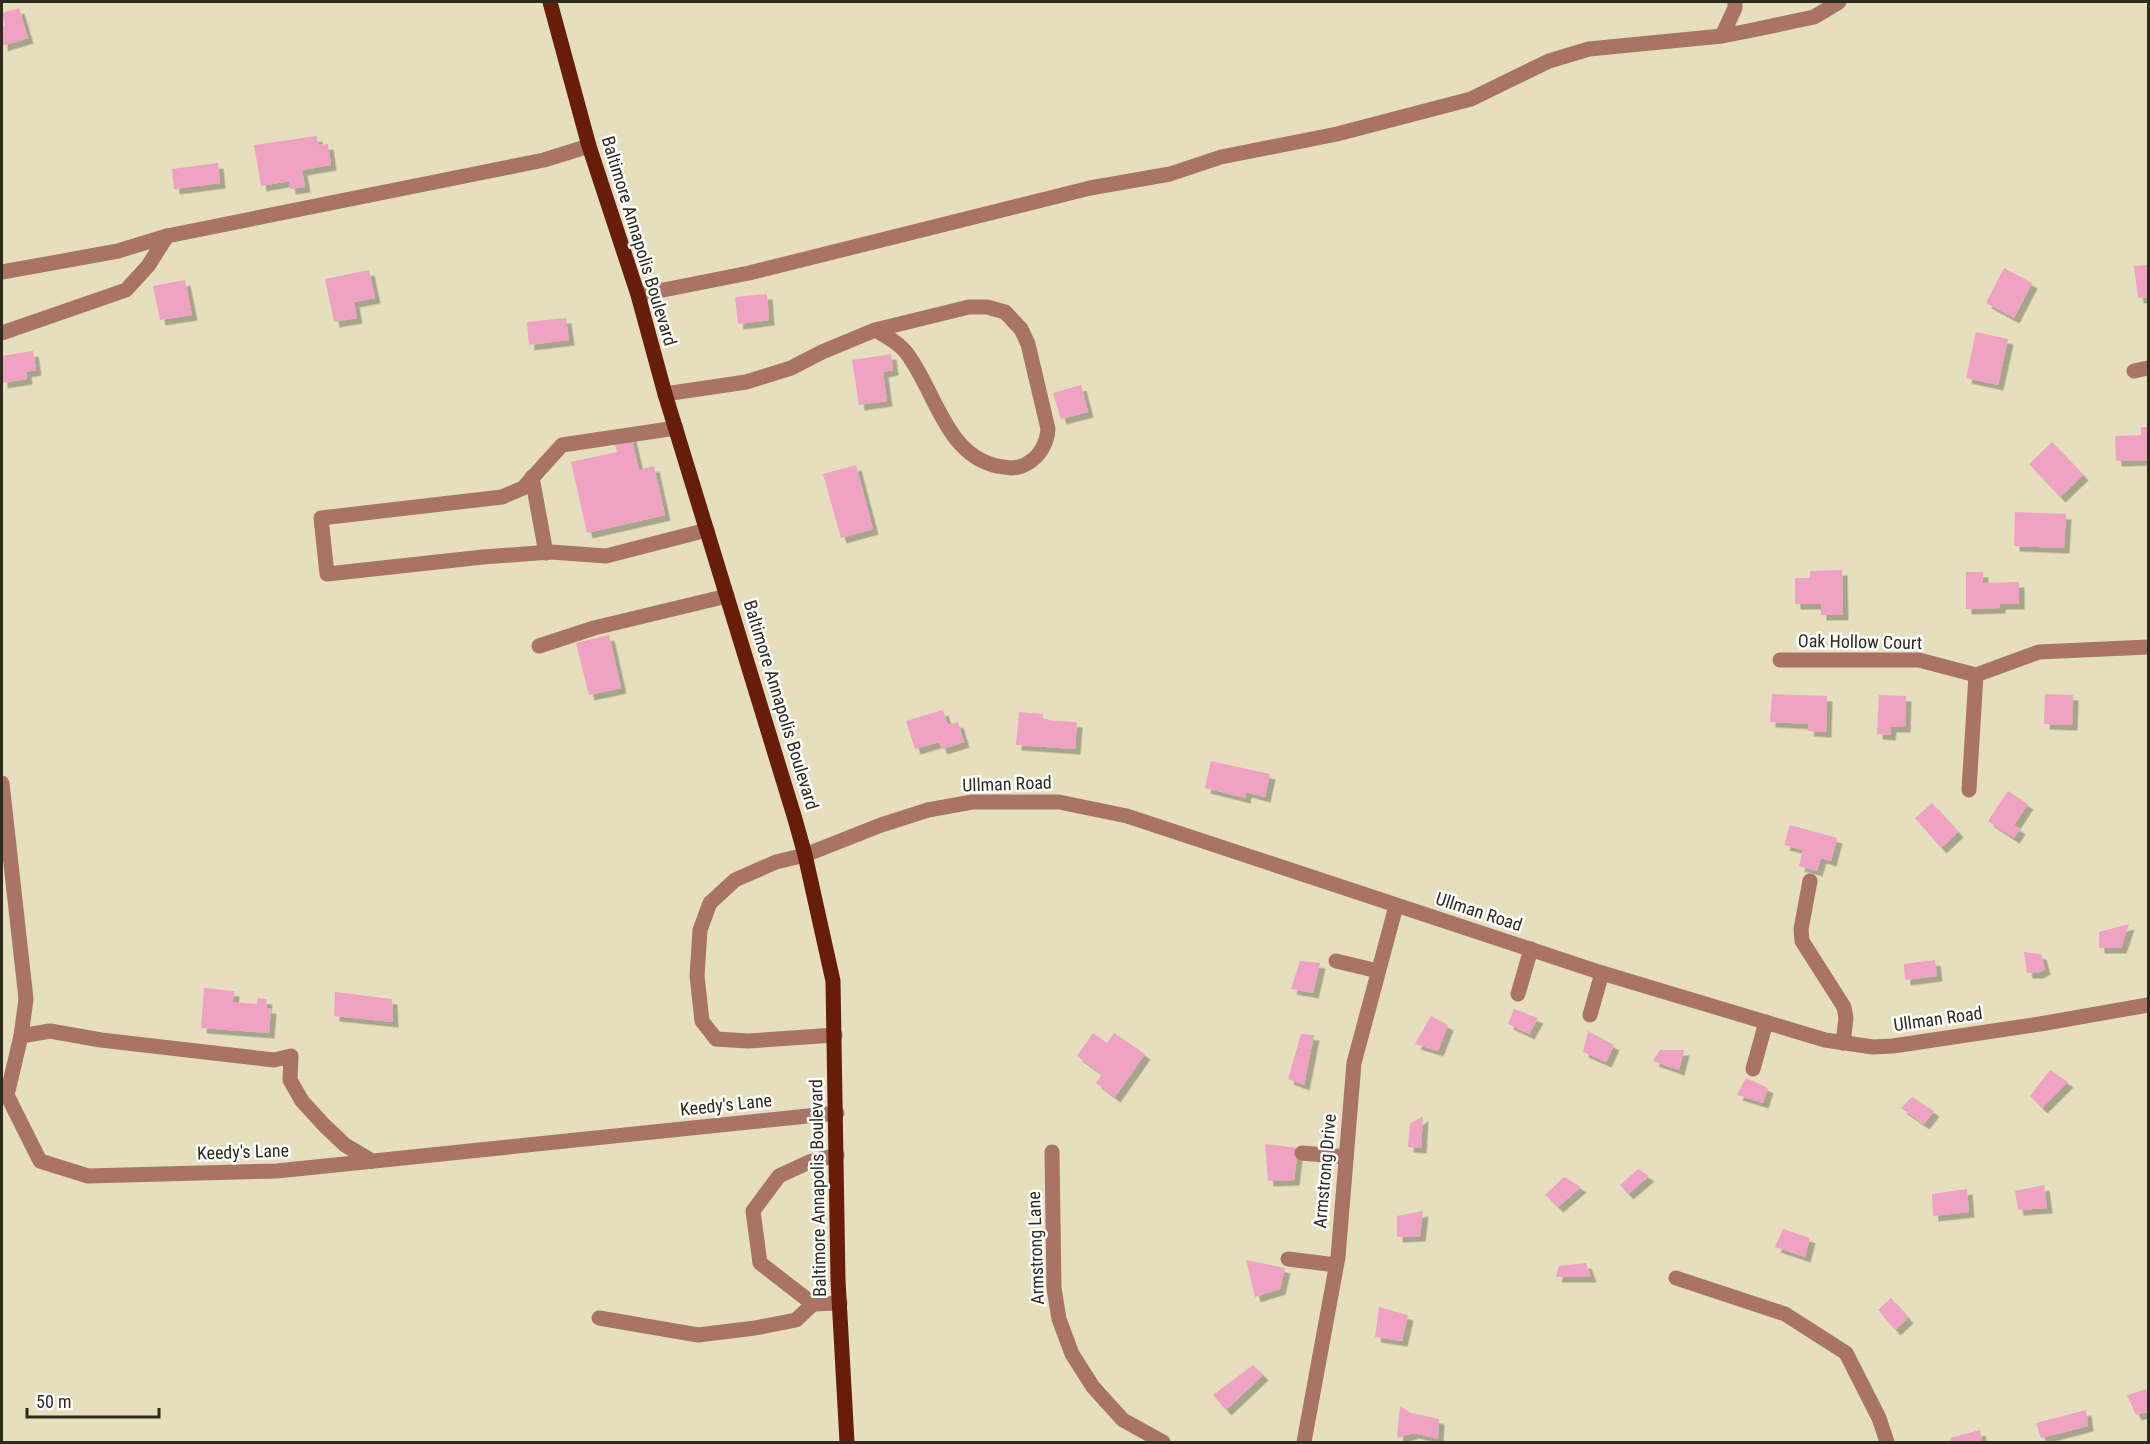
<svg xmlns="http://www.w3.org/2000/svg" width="2150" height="1444" font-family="'Roboto Condensed',sans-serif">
<defs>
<filter id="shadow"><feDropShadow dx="5.5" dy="5.5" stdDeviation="0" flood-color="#0004"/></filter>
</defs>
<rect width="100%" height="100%" fill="#e5dfbe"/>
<g fill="#f0a2c4" filter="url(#shadow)">
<path d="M19,8L28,38L2,46V27L5,26L2,13Z"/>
<path d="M317,136L318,145L328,144L331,165L302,170L305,187L290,189L289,181L261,186L254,145Z"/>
<path d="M218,163L220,183L174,189L172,169Z"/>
<path d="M2148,265V297L2138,298L2134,266Z"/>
<path d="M2004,268L2032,283L2014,318L1986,303Z"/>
<path d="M369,270L375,298L354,302L357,318L334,322L325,279Z"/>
<path d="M185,280L192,315L160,320L153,286Z"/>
<path d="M767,294L769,320L738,324L735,297Z"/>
<path d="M566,318L569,340L529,345L527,322Z"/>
<path d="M1976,332L2008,339L1998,385L1966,378Z"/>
<path d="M33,351L36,370L26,372L27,379L2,383V356Z"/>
<path d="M891,354L893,370L883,372L887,401L859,405L852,360Z"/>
<path d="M1081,385L1088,412L1061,419L1053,393Z"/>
<path d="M2141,427H2148V460L2116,461L2115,436L2141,435Z"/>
<path d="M631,436L639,470L654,466L665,515L587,533L571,462L617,452L614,441Z"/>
<path d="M2052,442L2083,475L2060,497L2029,464Z"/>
<path d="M856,465L873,529L841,538L823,474Z"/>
<path d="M2015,512L2066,514L2064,548L2014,546Z"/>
<path d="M1842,570L1843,615H1821V604H1795V578H1810V571Z"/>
<path d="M1966,572H1983V583L2019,582V604H2000V608L1966,609Z"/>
<path d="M609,635L621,688L589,695L576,643Z"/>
<path d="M1772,694L1827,696L1826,732L1808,731L1809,724L1770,722Z"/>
<path d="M2045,694L2073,695L2072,725L2044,724Z"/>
<path d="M1879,695L1906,696L1905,727H1891L1890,735L1877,734Z"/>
<path d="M943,710L948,725L958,722L964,742L942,749L939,742L915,749L906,721Z"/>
<path d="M1019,712L1043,714V720L1077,722L1075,749L1016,745Z"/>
<path d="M1211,761L1270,774L1265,797L1246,792L1245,798L1205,788Z"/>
<path d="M2008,791L2028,804L2014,825L2020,829L2014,838L1988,821Z"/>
<path d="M1932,803L1958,832L1941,848L1915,818Z"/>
<path d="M1790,825L1837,838L1831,861L1821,858L1817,871L1799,866L1803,850L1784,845Z"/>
<path d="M2129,924L2121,948H2099V932Z"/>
<path d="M2024,952L2041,954L2045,969L2038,973H2027Z"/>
<path d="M1935,960L1937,976L1905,980L1904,964Z"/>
<path d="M1300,961L1320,963L1313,993L1291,989Z"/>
<path d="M204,988L234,991L233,1002L257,1004L258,998L267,999L266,1008H271L269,1033L201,1028Z"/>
<path d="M335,992L392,999L393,1022L334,1016Z"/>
<path d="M1514,1009L1538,1018L1529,1034L1508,1024Z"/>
<path d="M1431,1016L1448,1025L1438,1051L1415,1044Z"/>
<path d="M1588,1031L1614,1045L1606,1062L1583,1052Z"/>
<path d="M1093,1033L1107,1043L1114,1033L1145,1054L1115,1097L1096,1083L1102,1074L1077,1056Z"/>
<path d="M1301,1034L1314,1035L1304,1085L1288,1079Z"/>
<path d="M1660,1050H1684L1679,1070L1653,1061Z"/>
<path d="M2050,1070L2068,1082L2042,1108L2030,1096Z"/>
<path d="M1746,1078L1768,1088L1763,1103L1737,1095Z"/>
<path d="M1912,1097L1934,1111L1924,1124L1901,1108Z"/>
<path d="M1423,1116L1421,1148L1408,1147L1410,1124Z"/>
<path d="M1265,1144L1298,1148L1294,1180L1268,1181Z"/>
<path d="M1638,1169L1649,1176L1628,1194L1620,1185Z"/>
<path d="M1564,1177L1581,1187L1558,1207L1545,1195Z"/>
<path d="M2044,1185L2047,1208L2018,1210L2015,1191Z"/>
<path d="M1967,1189L1969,1212L1933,1216L1932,1194Z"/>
<path d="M1423,1211L1420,1236L1397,1237V1216Z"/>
<path d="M1783,1229L1810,1238L1805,1257L1775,1247Z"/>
<path d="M1246,1260L1285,1268L1280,1289L1255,1297Z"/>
<path d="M1586,1263L1591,1277H1556L1559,1266Z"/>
<path d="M1891,1298L1908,1318L1895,1330L1878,1310Z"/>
<path d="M1379,1307L1408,1315L1402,1341L1375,1337Z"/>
<path d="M1253,1365L1263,1375L1226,1410L1213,1395Z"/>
<path d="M2146,1389L2148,1398V1412L2136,1415L2127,1395Z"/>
<path d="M1400,1406L1411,1413L1439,1419L1438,1439L1414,1433L1397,1438Z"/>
<path d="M2086,1410L2088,1426L2041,1438L2036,1423Z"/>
<path d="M1980,1430L1982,1442H1951L1950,1438Z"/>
</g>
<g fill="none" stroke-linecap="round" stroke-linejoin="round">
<g stroke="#a97365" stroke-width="15">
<path d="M1722,36L1735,8V2"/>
<path d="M2,272L118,251L167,236L544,160L589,146"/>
<path d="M638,295L749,273L1090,188L1170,174L1221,157L1337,134L1471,99L1549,61L1589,49L1722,36L1748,31L1814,17L1839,2"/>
<path d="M2,333L126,290L148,266L167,236"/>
<path d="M2134,371L2148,368"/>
<path d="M665,394L746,382L791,368L822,352L875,330L969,307H987L1005,312L1021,329L1028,344L1048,429C1047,443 1040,456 1028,463C1017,470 1008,468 997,466C944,454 935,388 905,351C897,342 886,336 875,330"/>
<path d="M676,428L562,445L523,488L502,497L321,518L327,574L483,557L551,552L606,556L707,530"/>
<path d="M532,477L546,553"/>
<path d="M539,646L594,628L727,596"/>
<path d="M1780,660H1919L1976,675L2039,652L2148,647"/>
<path d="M2,783L26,999L21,1036L7,1095L40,1161L88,1176L277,1171L837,1113"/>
<path d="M1969,790L1976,675"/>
<path d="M1810,881L1801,929L1802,941L1844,1007L1846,1018L1843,1043"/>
<path d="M1336,961L1378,971"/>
<path d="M1518,994L1531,949"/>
<path d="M1590,1015L1602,973"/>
<path d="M835,1035L748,1041L716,1039L702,1021L697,976L700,930L710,903L735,880L776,862L805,855L881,825L928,810L972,802H1059L1127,816L1602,973L1825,1040L1873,1047L1893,1046L2040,1024L2148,1005"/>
<path d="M21,1036L50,1031L101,1040L274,1060L291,1056L290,1080L302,1101L324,1125L345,1145L372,1161"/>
<path d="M1753,1069L1766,1022"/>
<path d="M1052,1152L1054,1288L1059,1319L1072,1354L1093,1387L1123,1420L1163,1442"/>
<path d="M1302,1153L1346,1157"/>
<path d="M837,1155L809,1162L779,1176L753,1211L760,1263L813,1304L840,1303"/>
<path d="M1288,1259L1336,1265"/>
<path d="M1676,1278L1785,1314L1846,1353L1879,1418L1887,1442"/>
<path d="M599,1318L698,1335L755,1328L796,1320L813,1304"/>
<path d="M1304,1442L1338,1257L1354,1063L1396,906"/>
</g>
<path stroke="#671d09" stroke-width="15" d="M550,2L589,146L638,295L665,394L795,819L805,855L833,981L838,1280L847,1442"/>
</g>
<g text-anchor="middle" stroke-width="5" stroke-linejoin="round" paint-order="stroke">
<g font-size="18" fill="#2d2b1e" stroke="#fff">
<text transform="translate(639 241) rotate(73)" y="6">Baltimore Annapolis Boulevard</text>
<text transform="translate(1860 642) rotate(1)" y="6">Oak Hollow Court</text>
<text transform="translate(781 705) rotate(73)" y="6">Baltimore Annapolis Boulevard</text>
<text transform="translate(1007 784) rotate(-2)" y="6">Ullman Road</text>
<text transform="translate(1479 912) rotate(18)" y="6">Ullman Road</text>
<text transform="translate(1938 1019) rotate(-8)" y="6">Ullman Road</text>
<text transform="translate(726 1105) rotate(-6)" y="6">Keedy's Lane</text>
<text transform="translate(243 1152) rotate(-2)" y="6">Keedy's Lane</text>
<text transform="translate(1325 1171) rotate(-85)" y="6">Armstrong Drive</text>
<text transform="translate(818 1188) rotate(-91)" y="6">Baltimore Annapolis Boulevard</text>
<text transform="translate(1036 1248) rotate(-92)" y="6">Armstrong Lane</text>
</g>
</g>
<rect width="2150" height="1444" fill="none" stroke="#2d2b1e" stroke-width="6"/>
<path d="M27 1408v9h132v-9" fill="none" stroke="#2d2b1e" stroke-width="3"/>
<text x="36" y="1408" font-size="18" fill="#2d2b1e" stroke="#ffffff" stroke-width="4.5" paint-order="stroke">50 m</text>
</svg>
